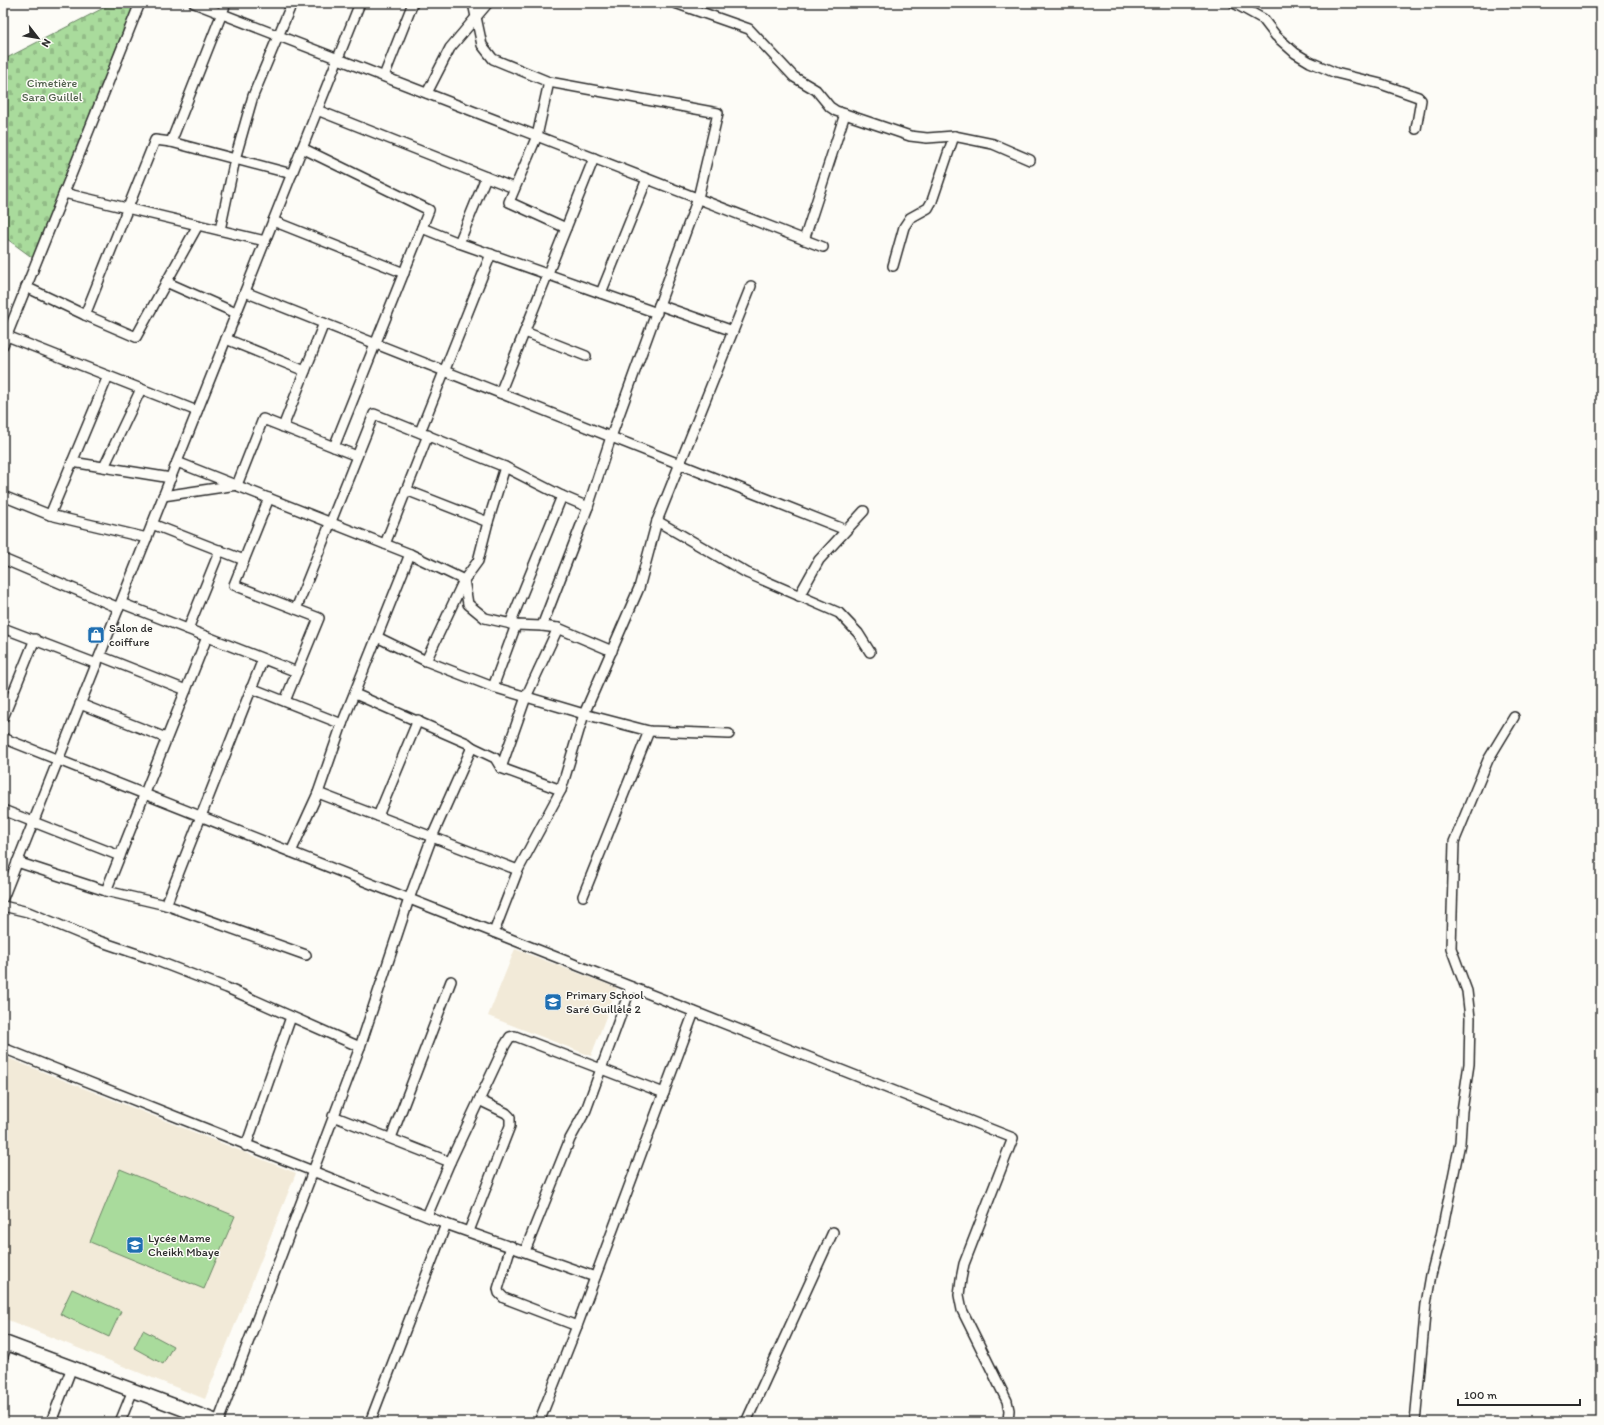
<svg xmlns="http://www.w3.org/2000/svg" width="1604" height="1425" font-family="Itim,sans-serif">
<defs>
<pattern id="cemetery-stones" width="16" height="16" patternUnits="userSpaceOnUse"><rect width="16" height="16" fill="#a9db9c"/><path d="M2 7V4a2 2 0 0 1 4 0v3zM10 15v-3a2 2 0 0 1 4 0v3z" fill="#92bc87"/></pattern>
</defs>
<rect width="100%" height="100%" fill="#fdfcf7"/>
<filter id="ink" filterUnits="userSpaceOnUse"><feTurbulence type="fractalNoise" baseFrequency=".025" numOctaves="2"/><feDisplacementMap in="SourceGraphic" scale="8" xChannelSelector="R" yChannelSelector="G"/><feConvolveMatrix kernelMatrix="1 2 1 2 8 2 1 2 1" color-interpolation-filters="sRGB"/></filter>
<g filter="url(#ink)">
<g fill="#f2ead8">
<path d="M515,949L617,988L591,1056L488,1016Z"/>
<path d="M3,1056L296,1173L205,1399L3,1318Z"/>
</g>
<g fill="#a9db9c" stroke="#6a8364">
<path d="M120,1169L235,1216L204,1289L90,1242Z"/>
<path d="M72,1289L121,1311L109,1337L60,1314Z"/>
<path d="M143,1330L173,1346L163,1364L134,1348Z"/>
</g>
<path fill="url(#cemetery-stones)" stroke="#6a8364" d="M113,3H140L37,261L3,236V60Z"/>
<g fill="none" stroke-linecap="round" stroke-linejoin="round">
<defs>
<g id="street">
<path d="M194,3L823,247"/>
<path d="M473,3L482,45L493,59L549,82L718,113L698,198L611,437L588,507L542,626"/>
<path d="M675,3L749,29L794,77L816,90L830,107L836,111L845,114"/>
<path d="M1234,3L1263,19L1276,36L1295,53L1310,62L1336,73L1381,84L1418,97L1421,100L1416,129"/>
<path d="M384,76L413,3"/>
<path d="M549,82L537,136L509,202L566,228"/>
<path d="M427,93L450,48L488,3"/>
<path d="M317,110L514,188"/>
<path d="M171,142L226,3"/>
<path d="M302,148L429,210L334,447"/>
<path d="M64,193L265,241"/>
<path d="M273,221L404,273"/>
<path d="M422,228L459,243L657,313"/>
<path d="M220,230L235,159L253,96L292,3"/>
<path d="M804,240L845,114L910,136L927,138L954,136L993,144L1030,160"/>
<path d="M459,243L486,177"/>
<path d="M893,266L904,227L910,218L928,208L932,201L954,136"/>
<path d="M166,282L236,313"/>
<path d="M26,287L85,315L136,337L198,225"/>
<path d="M245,292L846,530"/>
<path d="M601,293L647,179"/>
<path d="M659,305L733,331"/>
<path d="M85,315L155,140L171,142L292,174"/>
<path d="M525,332L586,356"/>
<path d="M7,336L197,411"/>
<path d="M226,339L305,371"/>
<path d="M3,345L140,3"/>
<path d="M500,393L594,158"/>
<path d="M283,427L324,323"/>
<path d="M420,432L491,254"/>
<path d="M72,462L171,478"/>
<path d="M177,462L410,554L464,580L468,604L485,618L516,625L542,626L558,628L612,651"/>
<path d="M104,467L141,389"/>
<path d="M406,490L488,522"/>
<path d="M3,496L50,515L147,538"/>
<path d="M163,496L237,485L263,419L357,456"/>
<path d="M269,498L234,585L319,618L285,701"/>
<path d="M50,515L108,376"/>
<path d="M657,521L747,573L839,613L858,633L870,652"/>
<path d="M152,524L244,560"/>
<path d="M385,544L428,435"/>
<path d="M3,559L119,608"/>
<path d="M799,596L819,560L864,511"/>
<path d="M121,603L297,672"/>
<path d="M296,609L374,414L505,467L562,496L588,507"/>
<path d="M510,624L562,496"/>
<path d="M3,628L97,664"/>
<path d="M188,629L220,550"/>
<path d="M377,637L426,661L493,687L584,714L649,731L729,734"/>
<path d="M100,656L186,690"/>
<path d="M426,661L464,580L478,561L488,522L505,467"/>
<path d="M493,687L516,625"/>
<path d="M251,688L342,724"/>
<path d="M80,704L166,738"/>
<path d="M3,718L35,639"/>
<path d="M3,738L1013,1138L964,1264L961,1279L959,1295L962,1310L1007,1401L1009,1410L1008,1422"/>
<path d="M472,747L495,758L501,768L561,790"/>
<path d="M501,768L526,697L558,628"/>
<path d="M318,793L518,870"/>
<path d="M3,810L120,856"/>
<path d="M378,816L418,720"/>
<path d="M291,852L318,793L342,724L410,554"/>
<path d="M17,862L106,891L166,905L306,955"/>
<path d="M106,891L207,637"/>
<path d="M583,896L649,731"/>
<path d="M3,898L360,3"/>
<path d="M166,905L263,659"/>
<path d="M3,906L28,912L93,939L152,959L227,988L360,1047"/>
<path d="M494,932L518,870L561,790L584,714L639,588L657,521L751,286"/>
<path d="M3,1048L446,1224L595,1277"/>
<path d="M333,1116L450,1162"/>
<path d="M391,1138L451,981"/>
<path d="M246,1146L291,1017"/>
<path d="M427,1216L450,1162L505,1045L510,1037L515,1036L664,1093"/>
<path d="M469,1231L510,1126V1117L506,1113L479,1100"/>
<path d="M511,1246L498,1289L499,1293L504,1298L577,1326"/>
<path d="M525,1251L570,1139L586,1110L631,987"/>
<path d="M3,1356L7,1344"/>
<path d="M51,1422L72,1367"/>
<path d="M120,1422L133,1390"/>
<path d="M218,1422L360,1047L409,899L432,837L472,747L467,743L355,694"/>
<path d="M370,1422L446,1224"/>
<path d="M539,1422L577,1326L694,1012"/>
<path d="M746,1422L833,1232"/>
<path d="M1415,1422L1426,1304L1431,1275L1441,1236L1460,1143L1462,1111L1469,1064L1470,1018L1467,991L1451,948L1454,842L1488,760L1514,717"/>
</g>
<path id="secondary" d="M3,1342L218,1422"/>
</defs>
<use href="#street" stroke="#2b2b2b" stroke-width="12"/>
<use href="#secondary" stroke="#2b2b2b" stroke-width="16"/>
<use href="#street" stroke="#fdfcf7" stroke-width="9"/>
<use href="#secondary" stroke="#fdfcf7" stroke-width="13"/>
</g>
</g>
<defs>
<symbol id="shop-square" viewBox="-11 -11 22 22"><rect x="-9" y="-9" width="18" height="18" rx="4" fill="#1f6fb2" stroke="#fdfcf7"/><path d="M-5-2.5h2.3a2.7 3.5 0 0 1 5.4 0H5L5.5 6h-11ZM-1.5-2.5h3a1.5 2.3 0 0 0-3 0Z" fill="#fff"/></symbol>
<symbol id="school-square" viewBox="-11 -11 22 22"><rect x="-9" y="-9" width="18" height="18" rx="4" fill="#1f6fb2" stroke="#fdfcf7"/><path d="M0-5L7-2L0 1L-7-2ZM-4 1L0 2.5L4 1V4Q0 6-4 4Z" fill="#fff"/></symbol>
</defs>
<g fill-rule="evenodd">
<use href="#shop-square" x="86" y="625" width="20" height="20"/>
<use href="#school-square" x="543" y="992" width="20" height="20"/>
<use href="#school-square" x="125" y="1235" width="20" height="20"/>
</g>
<g text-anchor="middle" stroke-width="3" stroke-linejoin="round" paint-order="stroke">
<g font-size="12" fill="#51604d" stroke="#fdfcf7">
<text x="52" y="87">Cimetière<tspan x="52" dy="14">Sara Guillel</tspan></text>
</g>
<g font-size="12" fill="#2b2b2b" stroke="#fdfcf7" text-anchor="start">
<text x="109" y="632">Salon de<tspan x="109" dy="14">coiffure</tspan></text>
<text x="566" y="999">Primary School<tspan x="566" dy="14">Saré Guillèle 2</tspan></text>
<text x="148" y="1242">Lycée Mame<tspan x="148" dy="14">Cheikh Mbaye</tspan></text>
</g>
</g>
<rect width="1604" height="1425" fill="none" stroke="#fdfcf7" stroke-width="16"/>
<rect x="8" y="8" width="1588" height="1409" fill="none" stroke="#2b2b2b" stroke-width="1.5" filter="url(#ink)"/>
<g transform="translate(38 38) rotate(121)" stroke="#fdfcf7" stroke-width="3" paint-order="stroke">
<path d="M0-3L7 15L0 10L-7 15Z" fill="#2b2b2b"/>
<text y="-6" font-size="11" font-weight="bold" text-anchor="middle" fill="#2b2b2b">N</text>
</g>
<path d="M1458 1399v6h122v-6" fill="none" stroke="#2b2b2b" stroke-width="2"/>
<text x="1464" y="1399" font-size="12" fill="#2b2b2b" stroke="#fdfcf7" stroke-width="3" paint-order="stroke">100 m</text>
</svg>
